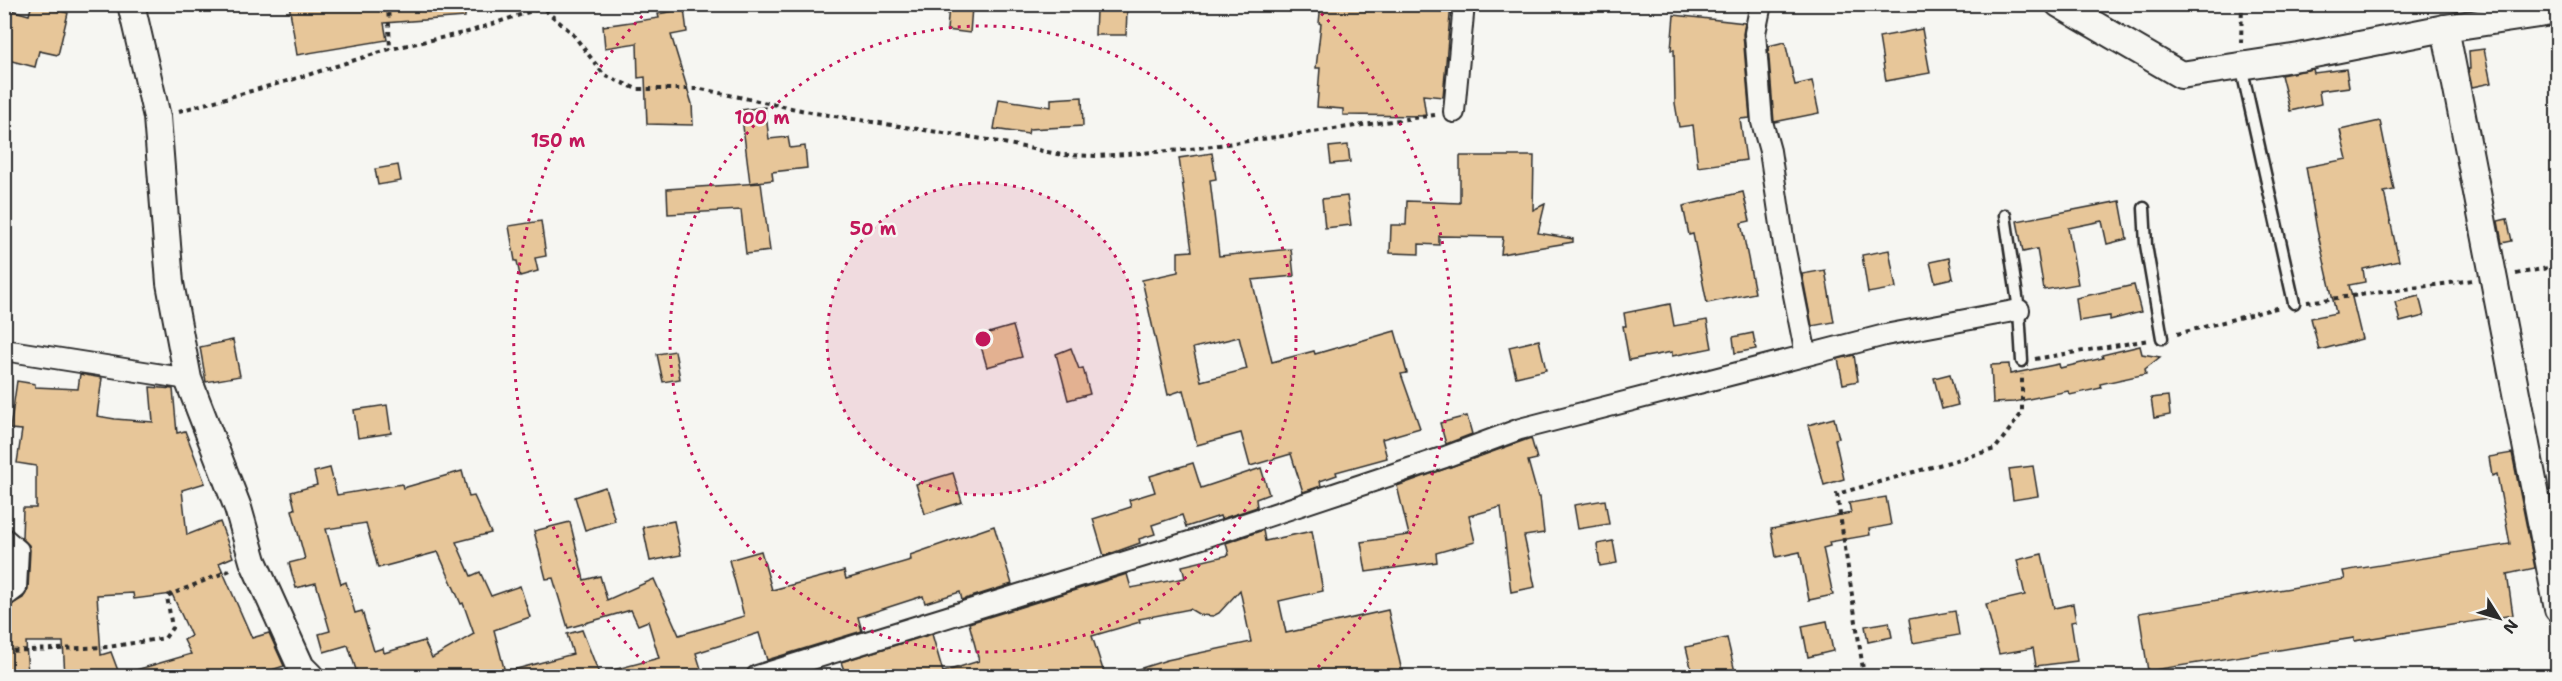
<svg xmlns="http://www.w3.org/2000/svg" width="2562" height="681" font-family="'Shantell Sans',sans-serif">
<rect width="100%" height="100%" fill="#f6f6f2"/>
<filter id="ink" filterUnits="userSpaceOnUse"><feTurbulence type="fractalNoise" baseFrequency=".0167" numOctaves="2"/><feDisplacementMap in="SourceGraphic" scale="12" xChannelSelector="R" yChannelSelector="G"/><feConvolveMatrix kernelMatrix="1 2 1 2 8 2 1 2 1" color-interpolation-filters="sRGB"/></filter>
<g filter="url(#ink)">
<g fill="#e7c699" stroke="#2b2b2b" stroke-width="1.5" fill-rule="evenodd">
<path d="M32,4L68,13L58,55L39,51L35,67L4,59V8L29,15Z"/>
<path d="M289,4H465V17L384,23L387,40L297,55Z"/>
<path d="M1321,4H1451L1443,97L1423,95L1426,116L1343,115V109L1317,107L1320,68H1316L1321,24L1319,23Z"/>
<path d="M949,5L972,7L970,33L947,30Z"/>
<path d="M684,9L687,32L671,35L692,104L693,125L647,124L645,77L638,78L637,43L605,48L603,26L659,18L658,14Z"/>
<path d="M1096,10H1127L1126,35H1095Z"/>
<path d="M1674,15L1745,23L1743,34L1750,118L1740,119L1746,160L1698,167L1693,125L1679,127L1675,103L1674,50H1671Z"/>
<path d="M1922,29L1930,73L1886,81L1879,37Z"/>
<path d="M1785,42L1795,85L1812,81L1819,113L1774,122L1768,46Z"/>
<path d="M2484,49L2491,83L2472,87L2468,69H2470L2469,51Z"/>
<path d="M2313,69L2314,73L2346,69L2349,87L2319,91L2321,104L2290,111L2281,75Z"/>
<path d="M1082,97L1083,126L1029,129L1028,134L994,129L999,99L1051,107V99Z"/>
<path d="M765,107L769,139L788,137L790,148L805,146L807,168L772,172L773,180L750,183L741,110Z"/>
<path d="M2380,121L2394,190L2384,192L2399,261L2363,269L2365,282L2349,285L2362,339L2319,350L2311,318L2336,313L2317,230L2306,167L2347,159L2340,130Z"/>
<path d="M1348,145L1350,162L1331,164L1329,147Z"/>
<path d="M1212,153L1216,179L1210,180L1219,256L1291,249L1294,276L1252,280L1272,362L1314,351L1315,354L1395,331L1407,373L1401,374L1420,428L1382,439L1387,458L1336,472L1337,475L1320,481L1321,486L1303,492L1291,454L1250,466L1241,433L1197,445L1183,390L1168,395L1142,280L1178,272V252L1192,251L1179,158ZM1239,337L1247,369L1201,381L1193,348Z"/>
<path d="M1460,156H1534L1533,210L1545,204L1538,233L1573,239V242L1501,254L1503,237L1439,236V245L1419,244V254L1390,253L1391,225H1406L1407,201L1460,203Z"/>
<path d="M398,165L401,181L378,185L375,169Z"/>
<path d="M761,183L770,251L746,254L741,210L668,214L667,189Z"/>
<path d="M1743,192L1750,221L1741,223L1755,293L1707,303L1693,234L1689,235L1683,206Z"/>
<path d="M1347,196L1351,225L1325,228L1322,199Z"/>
<path d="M2120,201L2127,239L2107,244L2102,221L2068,228L2078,284L2044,290L2037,249L2023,252L2017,221Z"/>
<path d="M2507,219L2512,241L2502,243L2498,221Z"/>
<path d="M541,221L546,256L535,258L538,271L520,276L517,261H515L509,226Z"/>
<path d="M1889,250L1896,288L1868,293L1862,255Z"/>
<path d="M1949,258L1953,278L1935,282L1930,262Z"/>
<path d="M1825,270L1834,322L1812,326L1802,274Z"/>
<path d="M2134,285L2141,312L2110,320V316L2079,321L2076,298Z"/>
<path d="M2419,296L2424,316L2400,322L2395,302Z"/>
<path d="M1670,304L1674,326L1707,320L1712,348L1672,356V352L1629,360L1623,326H1626L1624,313Z"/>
<path d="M1013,326L1022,357L987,367L978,336Z"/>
<path d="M1753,333L1756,349L1735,353L1733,337Z"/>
<path d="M233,340L240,376L206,382L200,347Z"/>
<path d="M1539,340L1546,370L1516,377L1509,347Z"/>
<path d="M2140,346L2142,354L2160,357L2145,369L2146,374L2100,384L2101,388L2070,395L2068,391L2014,402L1993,403L1991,365L2009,364L2010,374L2059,364L2060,368L2103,358L2102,355Z"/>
<path d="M1071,348L1079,369L1083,368L1090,394L1068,400L1056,354Z"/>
<path d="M675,351L680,379L663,382L657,354Z"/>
<path d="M1854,355L1858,381L1843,384L1838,359Z"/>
<path d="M80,374L102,378L97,416L115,419L153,422L150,387L173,389L177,433L185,431L205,483L182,490L187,535L220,522L233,557L219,563L252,638L269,633L284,666L253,676H130L129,672L191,654L184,640L191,636L172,594L134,599L133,593L97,595L101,655L111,652L120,676H65L63,642H26L28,676H4V609L23,598L28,589L30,550L29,545L22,538L23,508H36V466L17,463L22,430L10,429L17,381L35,384V387L78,389Z"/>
<path d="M1950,374L1958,405L1942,409L1934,378Z"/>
<path d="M2168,396L2170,415L2154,418L2151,398Z"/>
<path d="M387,405L391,433L358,438L354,410Z"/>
<path d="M1467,416L1472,434L1446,444L1440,423Z"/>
<path d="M1834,418L1839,438L1835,439L1844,479L1824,485L1808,425Z"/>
<path d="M1531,438L1537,459L1528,461L1538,497H1540L1544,533L1524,536L1535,587L1511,592L1501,507L1469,516L1475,542L1436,553L1437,562L1366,572L1361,542L1409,535L1397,486Z"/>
<path d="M2512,453L2535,568L2507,574L2513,615L2354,641V638L2148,671L2139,613L2345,579L2343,571L2510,544L2497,474L2492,476L2489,457Z"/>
<path d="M1193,463L1201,488L1261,468L1269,494L1256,499L1257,507L1221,519L1220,516L1186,527L1182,515L1152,525L1155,534L1139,539L1140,543L1104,556L1093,519L1131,507L1129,500L1155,492L1150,476Z"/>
<path d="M2033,466L2038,496L2013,500L2009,469Z"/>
<path d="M330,468L337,495L402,484L403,488L462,471L469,497L474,496L491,533L456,542L471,576L480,572L491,596L520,586L530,617L494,630L505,672L573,654L567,634L582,630L600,676H358L348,645L324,652L319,634L330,631L316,583L296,588L289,563L305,559L292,510L295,509L291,492L317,485L314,472ZM366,523L378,568L438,552L461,604L463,603L474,634L432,658L424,641L384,653L383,648L374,651L362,611L355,613L346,582L341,584L326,529Z"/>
<path d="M953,473L962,502L925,514L916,484Z"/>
<path d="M605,487L615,521L585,530L575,497Z"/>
<path d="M1886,497L1891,525L1869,529L1870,535L1829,542L1830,546L1823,548L1833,595L1809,600L1800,552L1776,557L1771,529L1851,513L1849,503Z"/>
<path d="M1605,500L1609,524L1578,529L1574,505Z"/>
<path d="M674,521L681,555L650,561L643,527Z"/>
<path d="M570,522L584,580L600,576L607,600L654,579L679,635L744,616L729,560L761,551L772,590L844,571L846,579L911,560L910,555L994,526L1012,584L962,600L960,592L925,603L923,596L858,617L862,631L767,660L759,633L696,653L702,672L686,676H609V671L659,658L648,621L638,625L631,610L568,628L553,578L546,579L534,531Z"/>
<path d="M1263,530L1265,541L1312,531L1323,591L1279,601L1286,633L1388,610L1403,676H1133L1132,671L1167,660L1251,642L1240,590L1219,613L1213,616L1200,615L1190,609L1139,619L1140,622L1092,636L1105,676H846L841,662L932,634L943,672L979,661L969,623L1127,574L1131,588L1185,578L1182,566L1229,555L1226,543Z"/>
<path d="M1613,541L1617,563L1600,566L1597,544Z"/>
<path d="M2042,554L2054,608L2073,604L2076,621L2071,622L2077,661L2036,666L2033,648L1999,654L1986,604L2025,595L2017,560Z"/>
<path d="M1955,611L1959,635L1913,643L1909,619Z"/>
<path d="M1827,621L1833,651L1808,657L1802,626Z"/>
<path d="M1889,622L1892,637L1868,642L1865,626Z"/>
<path d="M1727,638L1736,676H1693L1686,647Z"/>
</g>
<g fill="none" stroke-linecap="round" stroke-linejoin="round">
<defs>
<g id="service">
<path d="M2241,66L2294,303"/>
<path d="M2144,208L2146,245L2162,338"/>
<path d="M2005,215L2019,310L2022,361"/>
</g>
<g id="minor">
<path d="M1761,4L1755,33L1762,122L1770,151L1784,245L1806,355"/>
<path d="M1454,112L1464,4"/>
<path d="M4,350L188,379"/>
<path d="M4,538L18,550L16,588L4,597"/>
<path d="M757,676L1199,539L1445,457L1520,429L1885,335L2019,310"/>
</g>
<g id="tertiary">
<path d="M131,4L157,117L170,283L188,379L238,508L253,561L301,667L310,676"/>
<path d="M2059,4L2181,75L2299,57L2445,28L2558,11"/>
<path d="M2445,28L2558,609"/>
</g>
</defs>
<use href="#service" stroke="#2b2b2b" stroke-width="15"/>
<use href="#minor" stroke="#2b2b2b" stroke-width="24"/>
<use href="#tertiary" stroke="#2b2b2b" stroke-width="30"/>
<g stroke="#2b2b2b" stroke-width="4" stroke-dasharray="4.5 4.5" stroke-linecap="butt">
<path d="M388,4L390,49"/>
<path d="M538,4L572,33L604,75L637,89H701L815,113L989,140L1062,155L1098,156L1183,150L1435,115"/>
<path d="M2556,33L2558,41"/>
<path d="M2241,43L2242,4"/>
<path d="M179,111L298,78L390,49L468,32L541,8"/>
<path d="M2516,274L2558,266"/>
<path d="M2307,302L2473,280"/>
<path d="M2177,334L2280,307"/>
<path d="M2035,359L2149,340"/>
<path d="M4,651L108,647L165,638L172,628L167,596L233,569"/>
<path d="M1864,676L1837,494L1995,449L2022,413V374"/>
</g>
<use href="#service" stroke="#f6f6f2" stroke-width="10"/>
<use href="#minor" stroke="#f6f6f2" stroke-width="20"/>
<use href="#tertiary" stroke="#f6f6f2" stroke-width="26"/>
</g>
</g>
<circle cx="983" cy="339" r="156" fill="#c2185b" fill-opacity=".12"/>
<g fill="none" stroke="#c2185b" stroke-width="3" stroke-dasharray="3 6">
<circle cx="983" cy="339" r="156"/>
<circle cx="983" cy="339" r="313"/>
<path d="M657 676A469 469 0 0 1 651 7M1315 7A469 469 0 0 1 1309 676"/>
</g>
<circle cx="983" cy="339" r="9" fill="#c2185b" stroke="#f6f6f2" stroke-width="3"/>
<g font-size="18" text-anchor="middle" font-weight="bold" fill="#c2185b" stroke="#f6f6f2" stroke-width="5" stroke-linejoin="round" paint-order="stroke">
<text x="762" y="124">100 m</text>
<text x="558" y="147">150 m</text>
<text x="873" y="235">50 m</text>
</g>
<rect width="2562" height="681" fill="none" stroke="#f6f6f2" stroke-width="24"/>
<rect x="12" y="12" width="2538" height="657" fill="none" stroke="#2b2b2b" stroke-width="2" filter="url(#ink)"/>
<g transform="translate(2499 618) rotate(127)" stroke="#f6f6f2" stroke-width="4.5" paint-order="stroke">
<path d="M0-4.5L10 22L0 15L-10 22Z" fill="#2b2b2b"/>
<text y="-9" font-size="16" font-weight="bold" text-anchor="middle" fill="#2b2b2b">N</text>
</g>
</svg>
